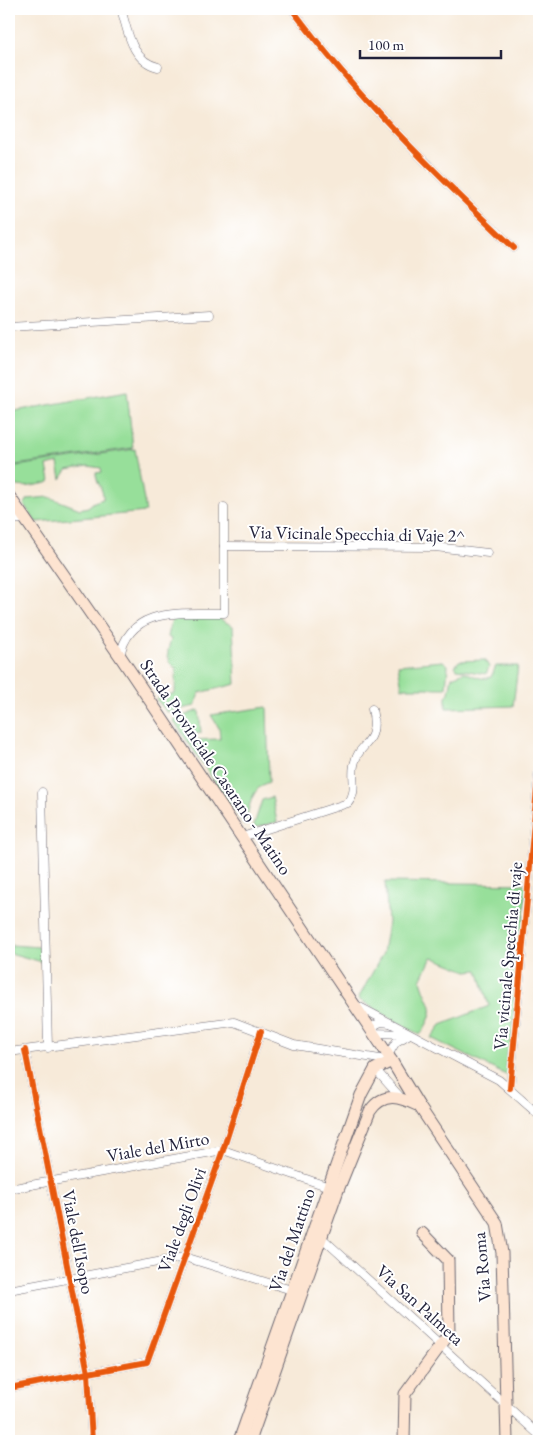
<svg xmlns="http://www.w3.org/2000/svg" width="548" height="1450" font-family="'EB Garamond',serif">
<rect width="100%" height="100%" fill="#fff"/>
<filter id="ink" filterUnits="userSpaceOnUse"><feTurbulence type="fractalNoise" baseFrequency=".02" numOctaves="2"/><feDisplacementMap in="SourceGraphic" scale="10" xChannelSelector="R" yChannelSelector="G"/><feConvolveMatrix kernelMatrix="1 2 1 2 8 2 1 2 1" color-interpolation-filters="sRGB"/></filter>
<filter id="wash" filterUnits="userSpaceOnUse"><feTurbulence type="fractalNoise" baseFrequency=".0096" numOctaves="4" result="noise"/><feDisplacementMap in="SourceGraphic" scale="20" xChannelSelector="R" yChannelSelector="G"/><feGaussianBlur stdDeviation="1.12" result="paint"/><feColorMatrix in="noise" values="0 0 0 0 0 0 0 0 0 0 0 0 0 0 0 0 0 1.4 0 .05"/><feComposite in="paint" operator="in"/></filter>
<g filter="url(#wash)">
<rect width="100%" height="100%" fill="#f7ead9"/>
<g fill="#97df9a" stroke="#5c806a">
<path d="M127,391L133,448L9,466V412Z"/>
<path d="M135,449L146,512L36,522L24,505L28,499L49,497L80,509L88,507L94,502L103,499C104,489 96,483 96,473L102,472L101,468L88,466L67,470L61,479L58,463L47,466L50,481L47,483C35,485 18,491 9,481V467Z"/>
<path d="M172,618H218L233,626L236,684L199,693L195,706L167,712L156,699L175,693L176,668C164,662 168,649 171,639L168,637Z"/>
<path d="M485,660L489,667L486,674L457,669L455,666L459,661Z"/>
<path d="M443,661L448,665L446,688H402L398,665Z"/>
<path d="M496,666H518L513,706L446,708V696L449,693L452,677L464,672C474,675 481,681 491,677Z"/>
<path d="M267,707L269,782C250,788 249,809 245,826L173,720L199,710L201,733L193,734L190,740L220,739L219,728L211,715Z"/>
<path d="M272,797L277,822L253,828L262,800Z"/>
<path d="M385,882L527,884L509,1073L506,1075L431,1038L441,1025L489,1006L478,970L467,971L432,957L421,980C429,1009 440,1005 420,1035L358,999L383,953L388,922Z"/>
<path d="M11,945L39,947L42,949V962L10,953Z"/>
</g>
</g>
<g filter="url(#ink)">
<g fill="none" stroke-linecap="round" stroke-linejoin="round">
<defs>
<g id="street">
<path d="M121,9C128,31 131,61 158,67"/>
<path d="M292,9C357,97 435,173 514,248"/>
<path d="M9,327L209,315"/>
<path d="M9,520L24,519"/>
<path d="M224,546L435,547L488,553"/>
<path d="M120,656C130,605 184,614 224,613V507"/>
<path d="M42,792L48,1048"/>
<path d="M242,837L348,803C358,791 351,779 354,765C359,740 380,747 372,709"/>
<path d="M354,1004L499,1080L539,1115"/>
<path d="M390,1023L381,1022L375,1025L373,1033L408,1034"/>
<path d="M25,1050L88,1373L92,1441"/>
<path d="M9,1052L234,1022L294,1045L392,1061"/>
<path d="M388,1055L396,1042L408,1035"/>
<path d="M375,1069L402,1099"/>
<path d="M510,1088L539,766"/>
<path d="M9,1189L223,1150L332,1188"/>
<path d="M320,1236L539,1435"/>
<path d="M9,1290L184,1257L295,1291"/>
<path d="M9,1388L147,1362L223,1150L261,1031"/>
</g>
<g id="secondary">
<path d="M9,496L120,656L388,1055L419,1106L497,1223L502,1253L507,1441"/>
<path d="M239,1441L361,1095L375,1069L392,1061"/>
<path d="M250,1441L338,1190L370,1111C384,1091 400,1097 419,1106"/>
<path d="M404,1441L405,1394L449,1334L448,1260L422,1233"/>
</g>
</defs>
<use href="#street" stroke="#6d6872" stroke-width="9"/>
<use href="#secondary" stroke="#6d6872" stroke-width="13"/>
<use href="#street" stroke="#fff" stroke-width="8"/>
<use href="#secondary" stroke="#fde4d1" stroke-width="11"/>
<defs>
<g id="cycleway">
<path d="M292,9C357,97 435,173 514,248"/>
<path d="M25,1050L88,1373L92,1441"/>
<path d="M510,1088L539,766"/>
<path d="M9,1388L147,1362L223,1150L261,1031"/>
</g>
</defs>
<use href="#cycleway" stroke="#fff" stroke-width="9"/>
<use href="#cycleway" stroke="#e8590c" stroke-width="6"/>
</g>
</g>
<g text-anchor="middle" stroke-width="4" stroke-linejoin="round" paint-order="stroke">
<g font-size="18" fill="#22223b" stroke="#fff">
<text transform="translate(357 534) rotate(1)" y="6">Via Vicinale Specchia di Vaje 2^</text>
<text transform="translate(216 767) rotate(56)" y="6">Strada Provinciale Casarano - Matino</text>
<text transform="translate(508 956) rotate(-85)" y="6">Via vicinale Specchia di vaje</text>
<text transform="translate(158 1147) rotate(-10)" y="6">Viale del Mirto</text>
<text transform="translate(182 1220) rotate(-70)" y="6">Viale degli Olivi</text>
<text transform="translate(292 1240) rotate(-71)" y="6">Via del Mattino</text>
<text transform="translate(78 1242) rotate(79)" y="6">Viale dell'Isopo</text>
<text transform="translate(482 1267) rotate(-95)" y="6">Via Roma</text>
<text transform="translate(420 1305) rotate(42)" y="6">Via San Palmeta</text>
</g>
</g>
<rect width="548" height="1450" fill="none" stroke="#fff" stroke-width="30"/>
<path d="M360 50v8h141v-8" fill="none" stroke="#22223b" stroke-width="2.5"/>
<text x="368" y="50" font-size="15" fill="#22223b" stroke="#ffffff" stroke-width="4" paint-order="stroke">100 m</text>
</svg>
